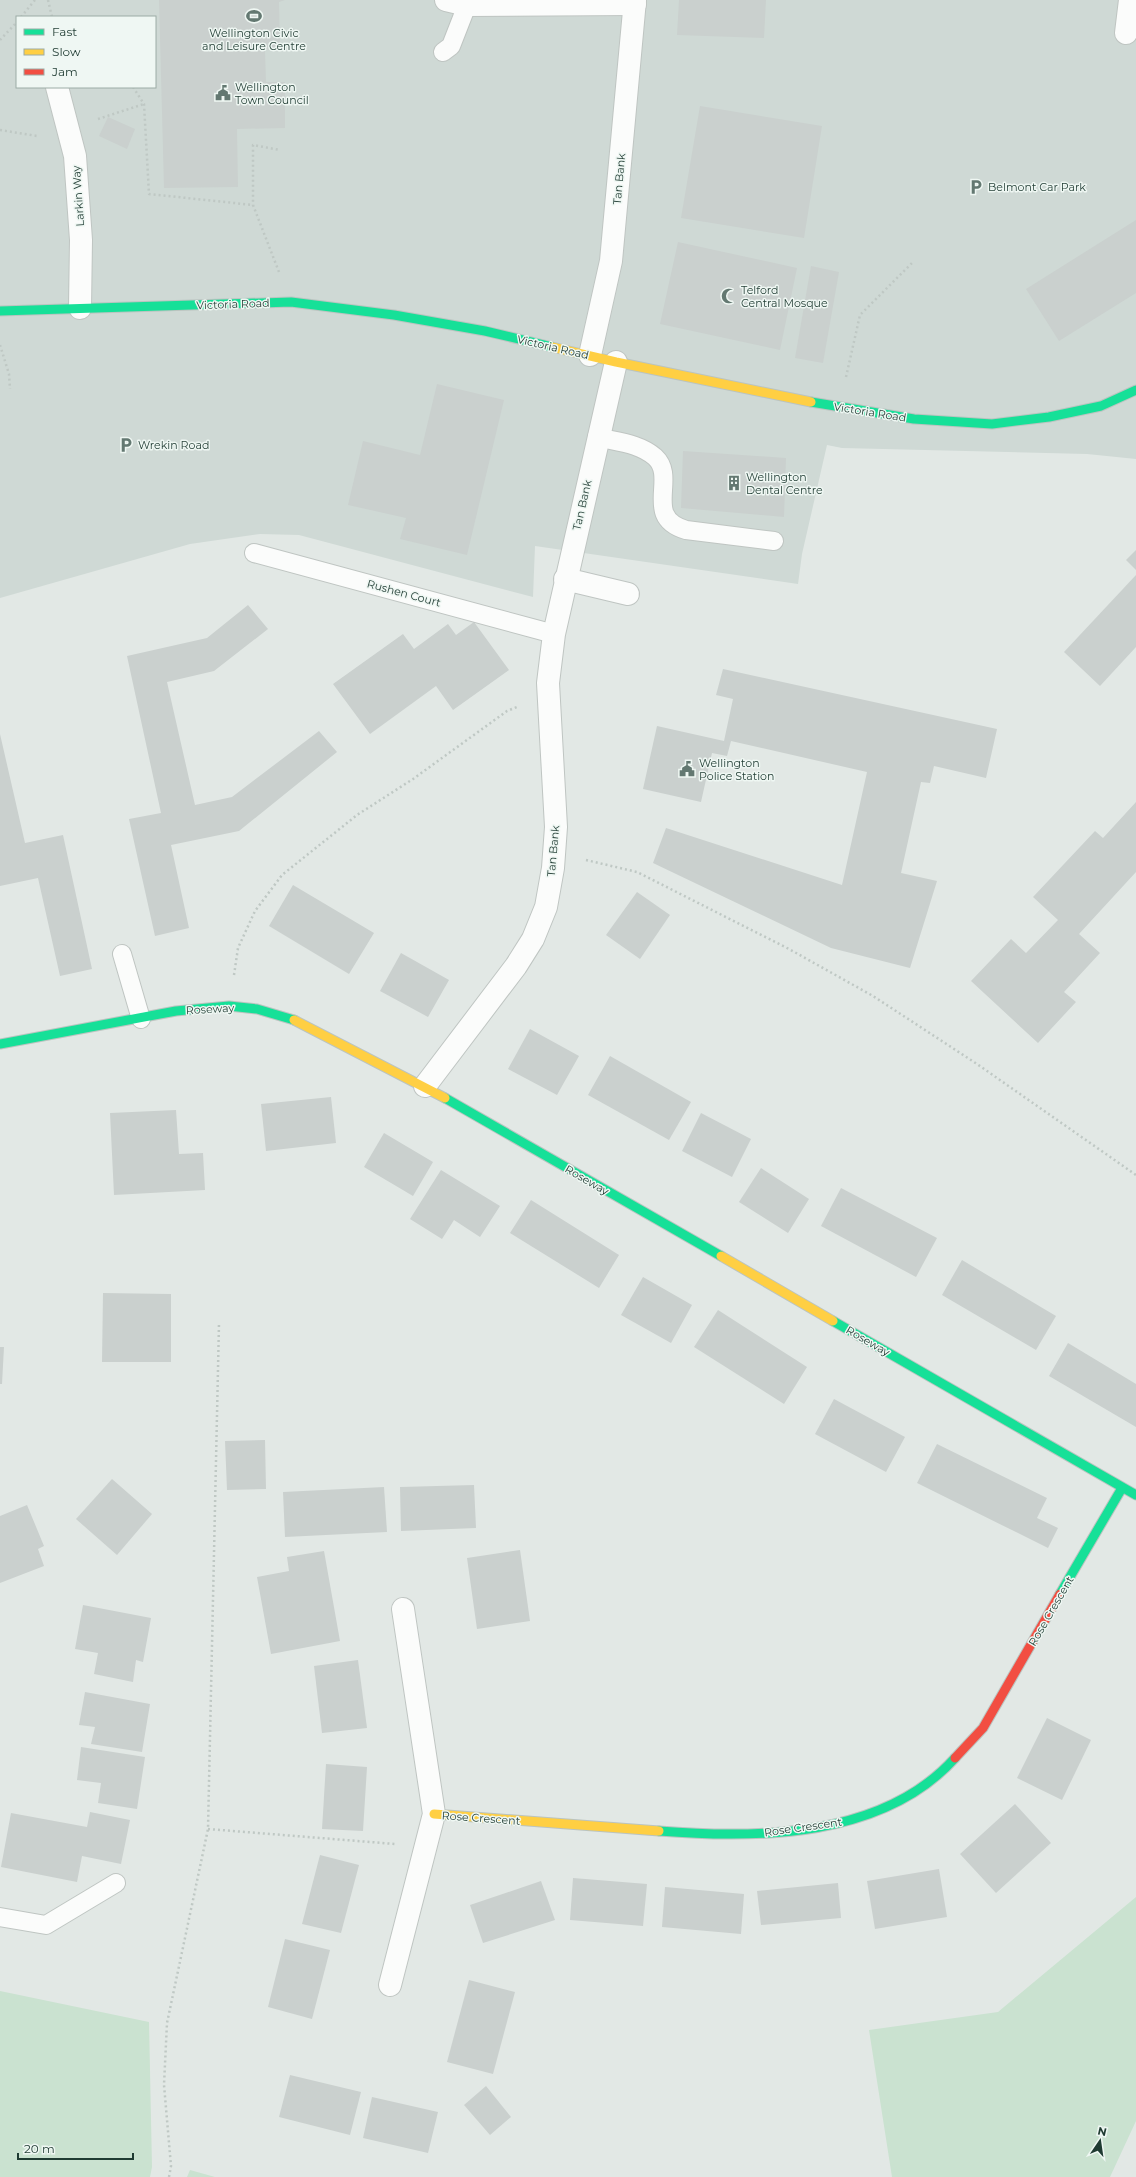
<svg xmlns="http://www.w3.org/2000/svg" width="1136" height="2177" font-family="Montserrat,sans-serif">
<rect width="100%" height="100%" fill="#e2e8e5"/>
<path fill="#cfd9d5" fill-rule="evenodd" d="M0,0H1136V459L1087,454L842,448L827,445L802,554L798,584L535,546L533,597L299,535L260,534L190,544L0,598ZM17,17H155V87H17Z"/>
<g fill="#cae2d0">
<path d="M1136,1897V2121L1110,2177H892L869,2030L998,2012Z"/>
<path d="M0,1991L149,2022L152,2167L150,2177H0Z"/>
<path d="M190,2170L215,2177H187Z"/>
</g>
<g fill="#cad0ce">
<path d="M159,0H285L279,2L280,47L265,50L266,82H285V128L237,129L238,187L164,188Z"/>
<path d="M679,0H766L764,38L677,35Z"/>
<path d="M700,106L822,126L804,238L681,218Z"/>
<path d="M108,117L135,129L127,149L99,136Z"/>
<path d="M1136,220V293L1059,341L1026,289Z"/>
<path d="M678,242L797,268L780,350L660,324Z"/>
<path d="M811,266L839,272L823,363L795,358Z"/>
<path d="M437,384L504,400L467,555L400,539L406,518L348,505L363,441L420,455Z"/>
<path d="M683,451L786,458L784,517L681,508Z"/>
<path d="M1136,550V570L1126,560Z"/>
<path d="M1136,575V647L1100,686L1064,652Z"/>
<path d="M248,605L268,629L214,671L167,682L195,805L232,797L319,731L337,752L239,831L171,845L189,928L155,936L129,819L161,813L127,656L207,638Z"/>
<path d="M474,622L509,670L453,710L436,686L370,734L333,684L403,634L414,649L448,624L456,635Z"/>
<path d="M723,669L997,729L986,778L934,766L930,783L921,782L901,873L937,881L910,968L831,948L653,863L666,828L842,885L867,772L731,741L727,756L712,753L701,802L643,789L657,726L724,741L733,699L716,695Z"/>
<path d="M0,734L25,843L63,835L92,969L60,976L38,878L0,886Z"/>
<path d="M1136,802V872L1079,934L1100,953L1064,992L1076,1002L1038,1043L971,981L1011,939L1026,953L1058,920L1033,897L1095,831L1103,838Z"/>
<path d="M293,885L374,933L349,974L269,926Z"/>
<path d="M637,892L670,915L640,959L606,935Z"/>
<path d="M401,953L449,980L428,1017L380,991Z"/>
<path d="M530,1029L579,1056L557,1095L508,1069Z"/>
<path d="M610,1056L691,1102L669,1140L588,1095Z"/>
<path d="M331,1097L336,1143L266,1151L261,1104Z"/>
<path d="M176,1110L179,1154L203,1153L205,1190L114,1195L110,1113Z"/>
<path d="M701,1113L751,1139L732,1177L682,1151Z"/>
<path d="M384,1133L433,1162L413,1196L364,1167Z"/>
<path d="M761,1168L809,1199L788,1233L739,1202Z"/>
<path d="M441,1170L500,1206L480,1237L454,1220L442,1239L410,1219Z"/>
<path d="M841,1188L937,1238L916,1277L821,1226Z"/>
<path d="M531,1200L619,1255L599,1288L510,1233Z"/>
<path d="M962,1260L1056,1316L1036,1350L942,1295Z"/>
<path d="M643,1277L692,1305L671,1343L621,1315Z"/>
<path d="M103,1293L171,1294V1362H102Z"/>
<path d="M718,1310L807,1367L784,1404L694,1347Z"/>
<path d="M1068,1343L1136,1384V1427L1049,1376Z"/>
<path d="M0,1347H4L2,1384H0Z"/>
<path d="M834,1399L905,1437L886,1472L815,1434Z"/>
<path d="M265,1440L266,1489L227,1490L225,1441Z"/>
<path d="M937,1444L1047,1498L1037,1518L1058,1528L1048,1548L917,1483Z"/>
<path d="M112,1479L152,1514L117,1555L76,1519Z"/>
<path d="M474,1485L476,1528L401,1531L400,1487Z"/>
<path d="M384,1487L387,1532L285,1537L283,1492Z"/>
<path d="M27,1505L44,1546L38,1549L44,1566L0,1583V1516Z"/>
<path d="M520,1550L530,1621L477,1629L467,1558Z"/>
<path d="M324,1551L340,1641L271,1654L257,1577L289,1571L287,1557Z"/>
<path d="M83,1605L151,1618L143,1662L136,1660L133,1682L94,1674L98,1653L75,1649Z"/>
<path d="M358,1660L367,1728L322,1733L314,1666Z"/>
<path d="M85,1692L150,1704L142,1752L91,1744L95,1727L79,1725Z"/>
<path d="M1047,1718L1091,1740L1062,1800L1017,1778Z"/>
<path d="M81,1747L145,1757L137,1809L98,1803L101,1783L77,1780Z"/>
<path d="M326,1764L367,1767L363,1831L322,1829Z"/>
<path d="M1015,1804L1051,1843L996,1893L960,1854Z"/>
<path d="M90,1812L130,1820L121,1864L82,1856L77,1882L1,1867L11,1813L87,1827Z"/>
<path d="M320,1855L359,1865L341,1933L302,1924Z"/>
<path d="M939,1869L947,1917L875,1929L867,1881Z"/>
<path d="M573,1878L647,1884L643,1926L570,1920Z"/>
<path d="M541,1881L555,1920L483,1943L470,1905Z"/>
<path d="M838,1883L841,1918L761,1925L757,1891Z"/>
<path d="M665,1887L744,1894L741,1934L662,1927Z"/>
<path d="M285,1939L330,1950L312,2019L268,2007Z"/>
<path d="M469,1980L515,1992L493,2074L447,2062Z"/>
<path d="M290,2075L361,2092L350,2135L279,2117Z"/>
<path d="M486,2086L511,2117L490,2135L464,2105Z"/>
<path d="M372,2097L438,2112L428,2153L363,2138Z"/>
</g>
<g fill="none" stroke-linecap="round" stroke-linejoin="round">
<defs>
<g id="lane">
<path d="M443,52L451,46L467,5"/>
<path d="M597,437C617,442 639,443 655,457C678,478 642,517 686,530L774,541"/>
<path d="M254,553L554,634"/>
<path d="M122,954L141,1019"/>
<path d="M0,1917L46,1925L116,1883"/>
</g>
<g id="street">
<path d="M446,0L467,5L635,4"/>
<path d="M1126,33L1130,0"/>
<path d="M57,87L75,156L81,240L80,308"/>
<path d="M590,355L611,261L635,0"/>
<path d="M565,579L628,594"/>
<path d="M425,1086L516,966L533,939L546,907L553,868L556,827L548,683L554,634L616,362"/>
<path d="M390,1985L434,1814L403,1609"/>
</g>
<g id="fast">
<path d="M0,311L291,302L394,315L485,331L552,347"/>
<path d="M811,402L914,419L992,424L1049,417L1101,406L1136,390"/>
<path d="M0,1044L176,1011L229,1006L257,1009L294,1020"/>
<path d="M445,1098L721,1256"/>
<path d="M833,1321L1136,1495"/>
<path d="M1060,1594L1122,1488"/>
<path d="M659,1831C758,1839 883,1838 955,1758"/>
</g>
<g id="slow">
<path d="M552,347L616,362L811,402"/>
<path d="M294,1020L445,1098"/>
<path d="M721,1256L833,1321"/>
<path d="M434,1814L659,1831"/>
</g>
<path id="jam" d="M955,1758L983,1728L1060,1594"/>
</defs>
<use href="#lane" stroke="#bfc5c2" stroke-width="20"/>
<use href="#street" stroke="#bfc5c2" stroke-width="24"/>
<use href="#fast" stroke="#bbc4c0" stroke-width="11"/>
<use href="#slow" stroke="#bbc4c0" stroke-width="11"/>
<use href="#jam" stroke="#bbc4c0" stroke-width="11"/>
<g stroke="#bfc8c4" stroke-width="2.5" stroke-dasharray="2 3" stroke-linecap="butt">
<path d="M48,0L52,17"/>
<path d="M21,17L35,0"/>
<path d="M0,40L17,22"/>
<path d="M133,87L144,104L149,194L253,205"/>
<path d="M98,119L144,104"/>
<path d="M0,130L37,136"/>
<path d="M279,272L253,205V145L280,150"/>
<path d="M0,345L9,374L10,389"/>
<path d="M846,377L860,315L914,261"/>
<path d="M586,860L637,872L789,949L873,996L977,1064L1136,1175"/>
<path d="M234,975L238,948L255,911L282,875L357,815L413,779L507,711L517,707"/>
<path d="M208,1829L395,1844"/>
<path d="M169,2177L171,2166L164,2085L167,2023L208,1829L219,1323"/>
</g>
<use href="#lane" stroke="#fbfcfb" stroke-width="18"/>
<use href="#street" stroke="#fbfcfb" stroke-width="22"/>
<use href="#fast" stroke="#16e098" stroke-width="9"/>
<use href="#slow" stroke="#ffcf43" stroke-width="9"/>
<use href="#jam" stroke="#f24e42" stroke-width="9"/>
</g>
<defs>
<symbol id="stadium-bare" viewBox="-9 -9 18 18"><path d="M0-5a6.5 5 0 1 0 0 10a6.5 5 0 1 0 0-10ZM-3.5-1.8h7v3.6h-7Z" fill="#637871" stroke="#eff7f3" stroke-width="2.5" paint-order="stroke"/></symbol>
<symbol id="civic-bare" viewBox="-9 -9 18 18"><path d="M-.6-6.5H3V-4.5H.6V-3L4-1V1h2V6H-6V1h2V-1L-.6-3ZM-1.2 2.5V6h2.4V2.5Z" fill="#637871" stroke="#eff7f3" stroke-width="2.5" paint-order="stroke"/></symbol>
<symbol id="parking-bare" viewBox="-9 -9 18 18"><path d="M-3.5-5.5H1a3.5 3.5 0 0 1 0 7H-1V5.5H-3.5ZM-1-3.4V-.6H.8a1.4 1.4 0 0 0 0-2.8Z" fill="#637871" stroke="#eff7f3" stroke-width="2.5" paint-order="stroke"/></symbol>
<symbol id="mosque-bare" viewBox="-9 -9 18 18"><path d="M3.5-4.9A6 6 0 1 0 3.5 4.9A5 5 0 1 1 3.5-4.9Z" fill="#637871" stroke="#eff7f3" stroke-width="2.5" paint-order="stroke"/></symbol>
<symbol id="building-bare" viewBox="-9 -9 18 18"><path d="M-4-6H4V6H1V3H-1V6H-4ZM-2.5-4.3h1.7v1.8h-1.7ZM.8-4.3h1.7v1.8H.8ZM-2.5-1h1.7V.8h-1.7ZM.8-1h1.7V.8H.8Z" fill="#637871" stroke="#eff7f3" stroke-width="2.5" paint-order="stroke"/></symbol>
</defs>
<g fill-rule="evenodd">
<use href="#stadium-bare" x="243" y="5" width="22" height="22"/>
<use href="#civic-bare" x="212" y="82" width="22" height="22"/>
<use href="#parking-bare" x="965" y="176" width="22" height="22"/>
<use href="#mosque-bare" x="718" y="285" width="22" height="22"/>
<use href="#parking-bare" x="115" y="434" width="22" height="22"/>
<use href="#building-bare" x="723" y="472" width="22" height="22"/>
<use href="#civic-bare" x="676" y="758" width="22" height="22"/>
</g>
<g text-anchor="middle" stroke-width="3" stroke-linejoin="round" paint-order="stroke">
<g font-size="11" fill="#1f3b32" stroke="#eff7f3" text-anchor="start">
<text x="254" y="37" text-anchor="middle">Wellington Civic<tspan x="254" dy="13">and Leisure Centre</tspan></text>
<text x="235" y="91">Wellington<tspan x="235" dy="13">Town Council</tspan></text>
<text x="988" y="191">Belmont Car Park</text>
<text x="741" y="294">Telford<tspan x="741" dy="13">Central Mosque</tspan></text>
<text x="138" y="449">Wrekin Road</text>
<text x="746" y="481">Wellington<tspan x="746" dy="13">Dental Centre</tspan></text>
<text x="699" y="767">Wellington<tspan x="699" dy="13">Police Station</tspan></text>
</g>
<g font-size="11" fill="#1f3b32" stroke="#eff7f3">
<text transform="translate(619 179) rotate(-85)" y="4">Tan Bank</text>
<text transform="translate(78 196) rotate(-94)" y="4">Larkin Way</text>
<text transform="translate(233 304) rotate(-2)" y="4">Victoria Road</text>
<text transform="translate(553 347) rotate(13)" y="4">Victoria Road</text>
<text transform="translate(870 412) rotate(9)" y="4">Victoria Road</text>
<text transform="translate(582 505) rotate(-77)" y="4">Tan Bank</text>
<text transform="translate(404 593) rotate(15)" y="4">Rushen Court</text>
<text transform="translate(553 851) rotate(-85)" y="4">Tan Bank</text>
<text transform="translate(210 1009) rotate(-3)" y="4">Roseway</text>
<text transform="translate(587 1180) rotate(30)" y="4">Roseway</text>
<text transform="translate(868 1341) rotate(30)" y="4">Roseway</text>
<text transform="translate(1051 1611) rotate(-60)" y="4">Rose Crescent</text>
<text transform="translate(481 1818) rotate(4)" y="4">Rose Crescent</text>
<text transform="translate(803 1827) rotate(-8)" y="4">Rose Crescent</text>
</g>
</g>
<rect x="16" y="16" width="140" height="72" fill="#eff7f3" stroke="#9caca6"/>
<rect x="24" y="29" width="20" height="6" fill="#16e098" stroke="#9caca6"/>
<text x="52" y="36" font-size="12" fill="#1f3b32">Fast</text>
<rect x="24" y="49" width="20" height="6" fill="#ffcf43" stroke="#9caca6"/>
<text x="52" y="56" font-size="12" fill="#1f3b32">Slow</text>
<rect x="24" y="69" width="20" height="6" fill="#f24e42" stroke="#9caca6"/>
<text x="52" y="76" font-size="12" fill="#1f3b32">Jam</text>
<g transform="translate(1100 2141) rotate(13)" stroke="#eff7f3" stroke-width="3" paint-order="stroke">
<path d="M0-3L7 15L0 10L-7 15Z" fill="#1f3b32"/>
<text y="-6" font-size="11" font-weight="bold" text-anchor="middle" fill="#1f3b32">N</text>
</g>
<path d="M18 2153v6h115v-6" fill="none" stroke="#1f3b32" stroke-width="2"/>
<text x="24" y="2153" font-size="12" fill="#1f3b32" stroke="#eff7f3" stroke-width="3" paint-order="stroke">20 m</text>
</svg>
